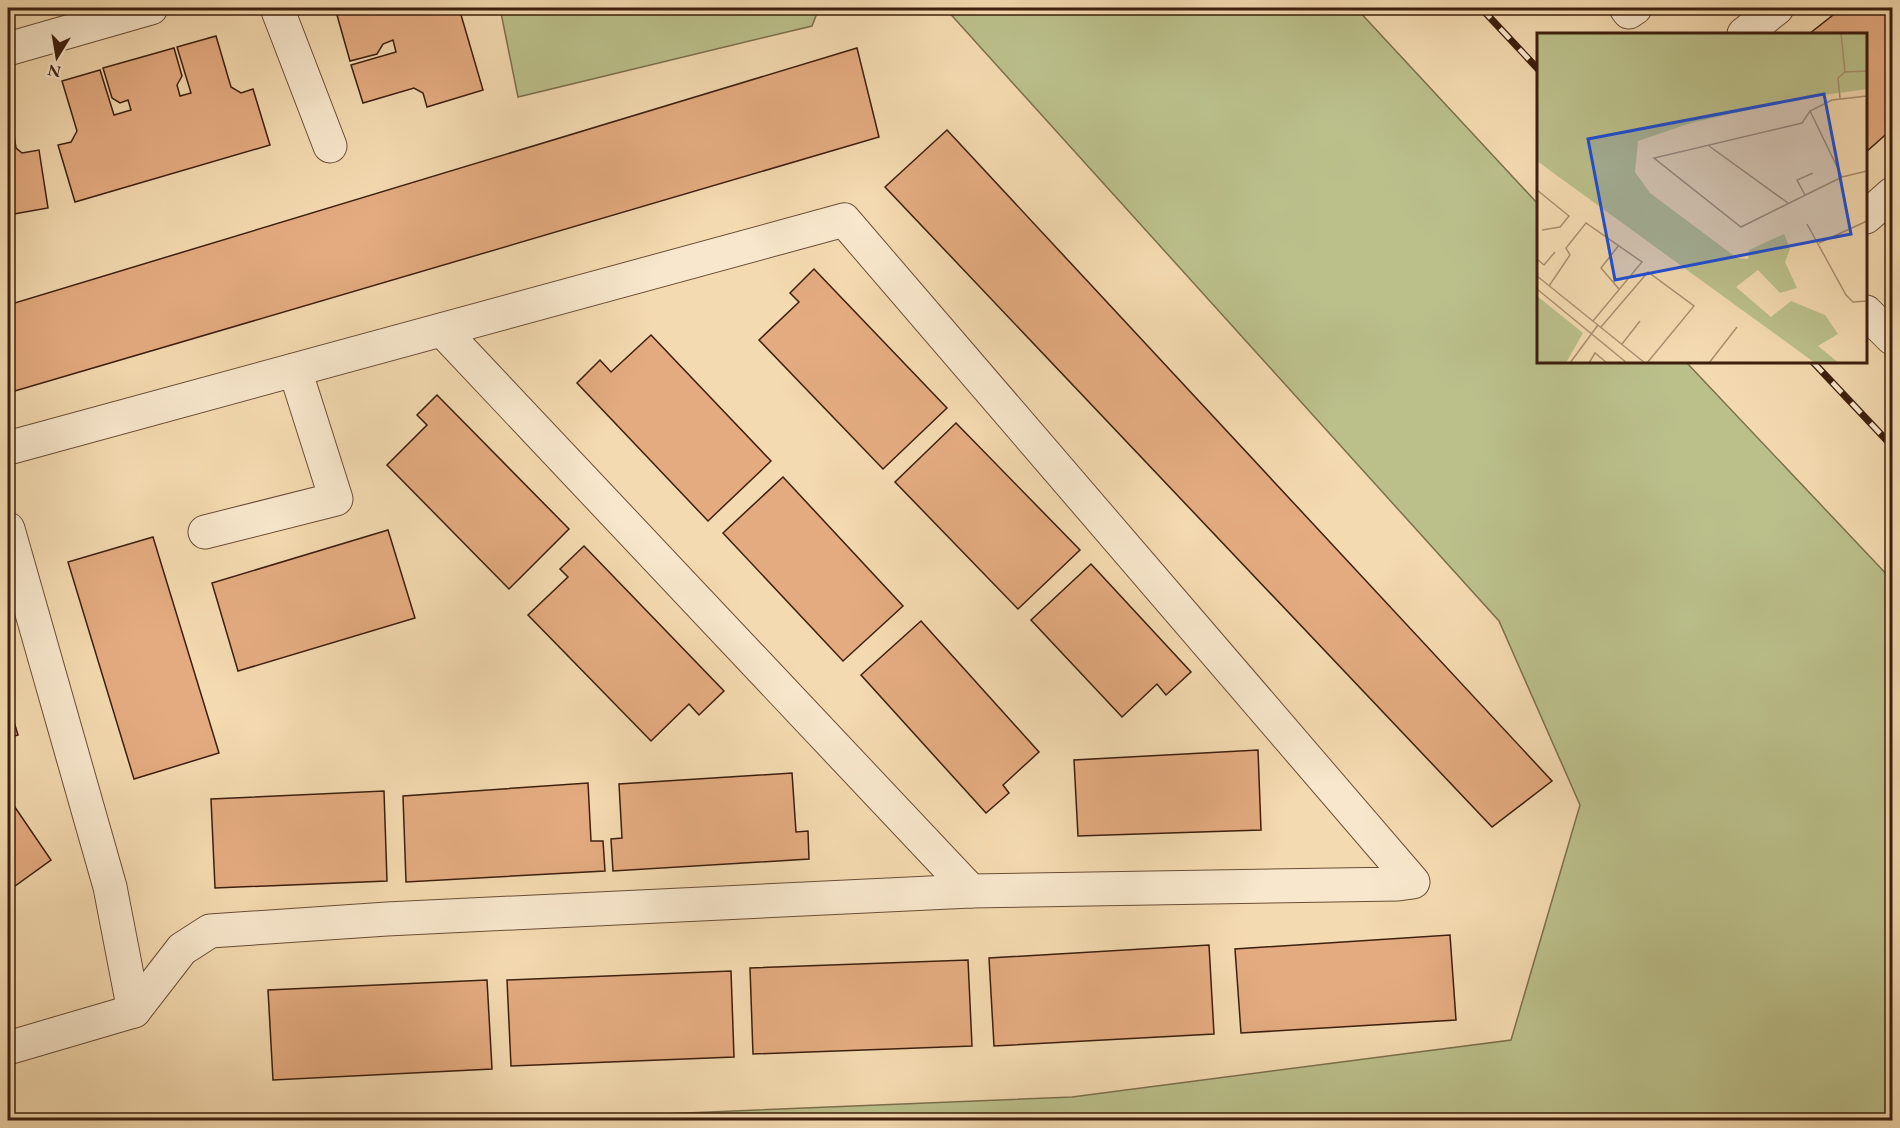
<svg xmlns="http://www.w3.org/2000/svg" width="1900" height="1128" font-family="'EB Garamond',serif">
<rect width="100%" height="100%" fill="#f4dab0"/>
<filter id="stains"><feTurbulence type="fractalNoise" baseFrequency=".00333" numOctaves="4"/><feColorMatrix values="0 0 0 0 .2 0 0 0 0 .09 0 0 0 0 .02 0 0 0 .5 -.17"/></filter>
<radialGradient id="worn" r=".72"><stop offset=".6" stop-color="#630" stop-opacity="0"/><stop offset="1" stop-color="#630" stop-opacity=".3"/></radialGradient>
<g fill="#bbc08b" stroke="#7c704c" stroke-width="1.5">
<path d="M500,8H819L812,26L518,97Z"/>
<path d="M945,8H1356L1538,204V362H1686L1892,580V1120H516L1072,1097L1511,1040L1580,805L1499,621Z"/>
</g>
<g fill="#e4ab80" stroke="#3c1f0d" stroke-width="1.5">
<path d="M335,8H459L483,90L427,107L423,93L414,88L363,103L351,65L396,52L393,40L383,44L377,54L350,61Z"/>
<path d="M1842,8H1892V129L1866,152V34H1809Z"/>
<path d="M216,36L231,87L241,93L253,89L270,145L75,202L58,145L71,142L77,131L62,81L100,70L114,115L131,110L128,100L120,103L112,98L103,68L174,48L182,76L177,85L180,96L191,93L177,47Z"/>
<path d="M857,48L879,137L8,393V305Z"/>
<path d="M8,95L16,148L22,153L39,150L48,208L8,215Z"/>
<path d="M947,130L1552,781L1492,827L885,187Z"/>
<path d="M814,269L947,408L883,469L759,340L799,302L790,293Z"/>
<path d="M651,335L771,461L708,521L577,383L600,360L611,372Z"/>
<path d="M437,395L569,529L509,589L387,465L427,425L417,415Z"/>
<path d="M956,423L1080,550L1018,609L895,482Z"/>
<path d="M783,477L903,606L843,661L723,533Z"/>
<path d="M388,530L415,618L238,671L212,583Z"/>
<path d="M153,537L219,753L134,779L68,562Z"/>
<path d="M584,546L724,691L699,715L689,704L651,741L528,615L568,577L560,569Z"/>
<path d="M1091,564L1191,672L1166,695L1157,684L1122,717L1031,620Z"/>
<path d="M921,621L1039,752L1003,785L1009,793L986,813L861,675Z"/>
<path d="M8,702L18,735L8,738Z"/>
<path d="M1258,750L1261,830L1078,836L1074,760Z"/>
<path d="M792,773L796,832L808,831L809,859L613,871L611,839L622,838L619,784Z"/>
<path d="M588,783L591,841H603L605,871L406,882L403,796Z"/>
<path d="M384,791L387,881L215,888L211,799Z"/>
<path d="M8,797L51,860L8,891Z"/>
<path d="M1450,935L1456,1020L1241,1033L1235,949Z"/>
<path d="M1209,945L1214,1034L994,1046L989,958Z"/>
<path d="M968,960L972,1046L753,1054L750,968Z"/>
<path d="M731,971L734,1057L511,1066L507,980Z"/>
<path d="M487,980L492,1069L273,1080L268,990Z"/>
</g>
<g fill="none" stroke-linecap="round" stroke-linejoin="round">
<defs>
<g id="minor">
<path d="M277,8L330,146"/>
<path d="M1626,8L1629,12L1635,8"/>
<path d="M1744,34L1777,8"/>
<path d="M8,49L151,8"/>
<path d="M1866,217L1892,194"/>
<path d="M1866,312L1892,338"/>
<path d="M442,330L971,891"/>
<path d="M8,448L844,220L1413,882L1398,884L971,891L387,919L210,931L182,949L134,1011L8,1048"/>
<path d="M8,529L110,887L134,1011"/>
<path d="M205,532L336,499L295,370"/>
</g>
</defs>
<use href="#minor" stroke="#6a4e36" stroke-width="35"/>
<use href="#minor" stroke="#f8e7cc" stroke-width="33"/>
<defs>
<g id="rail">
<path d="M1481,8L1538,69"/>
<path d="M1813,362L1892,446"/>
</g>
</defs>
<use href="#rail" stroke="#3c1f0d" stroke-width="7"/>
<use href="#rail" stroke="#f8e7cc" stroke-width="4.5" stroke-dasharray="14" stroke-linecap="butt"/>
</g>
<g transform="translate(1537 33)">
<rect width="330" height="330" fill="#f4dab0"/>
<path d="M0,0H330V56L258,66L154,90L101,108L98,139L113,160L200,225L211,226L212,217L247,201L253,216L248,229L260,255L243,260L221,237L199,254L234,284L254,268L288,282L301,301L281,313L302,330H278L0,128ZM0,263L46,300L29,330H0Z" fill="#bbc08b"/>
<path fill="none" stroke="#aa8f6f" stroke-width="1.5" d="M304,0L308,39M330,63L295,67L273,78L265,90L117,125L204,194L305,144L330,138M303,65L301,45L308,39L330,38M273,78L305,144M172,113L251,170M0,157L32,183L23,194L5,197M268,162L260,147L276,140M270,191L309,262L316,269L330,268M282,210L330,188M0,226L7,232L18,219M0,243L108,330M12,253L33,222L29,215L49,190L105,229L56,288M0,256L90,330M82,256L64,235L82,212M64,294L111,239L157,273L110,330M85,311L103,288M33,330L61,292M52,330L58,320L70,330M172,330L200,294"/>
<path fill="#1d4ed8" fill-opacity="0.15" stroke="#1d4ed8" stroke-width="3" d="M287,61L314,201L78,247L51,106Z"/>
<rect width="330" height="330" fill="none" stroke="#3c1f0d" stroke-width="3"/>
</g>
<rect width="1900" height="1128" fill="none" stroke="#f4dab0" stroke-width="30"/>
<rect x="9" y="9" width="1882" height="1110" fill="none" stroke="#3c1f0d" stroke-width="3"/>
<rect x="15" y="15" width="1870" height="1098" fill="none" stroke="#3c1f0d" stroke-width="1.5"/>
<g transform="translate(57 57) rotate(191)" stroke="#f8e7cc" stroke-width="4.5" paint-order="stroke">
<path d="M0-4.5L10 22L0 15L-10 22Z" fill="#3c1f0d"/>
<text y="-9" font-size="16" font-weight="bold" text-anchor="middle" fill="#3c1f0d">N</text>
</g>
<rect width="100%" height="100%" filter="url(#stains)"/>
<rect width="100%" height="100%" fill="url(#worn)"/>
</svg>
